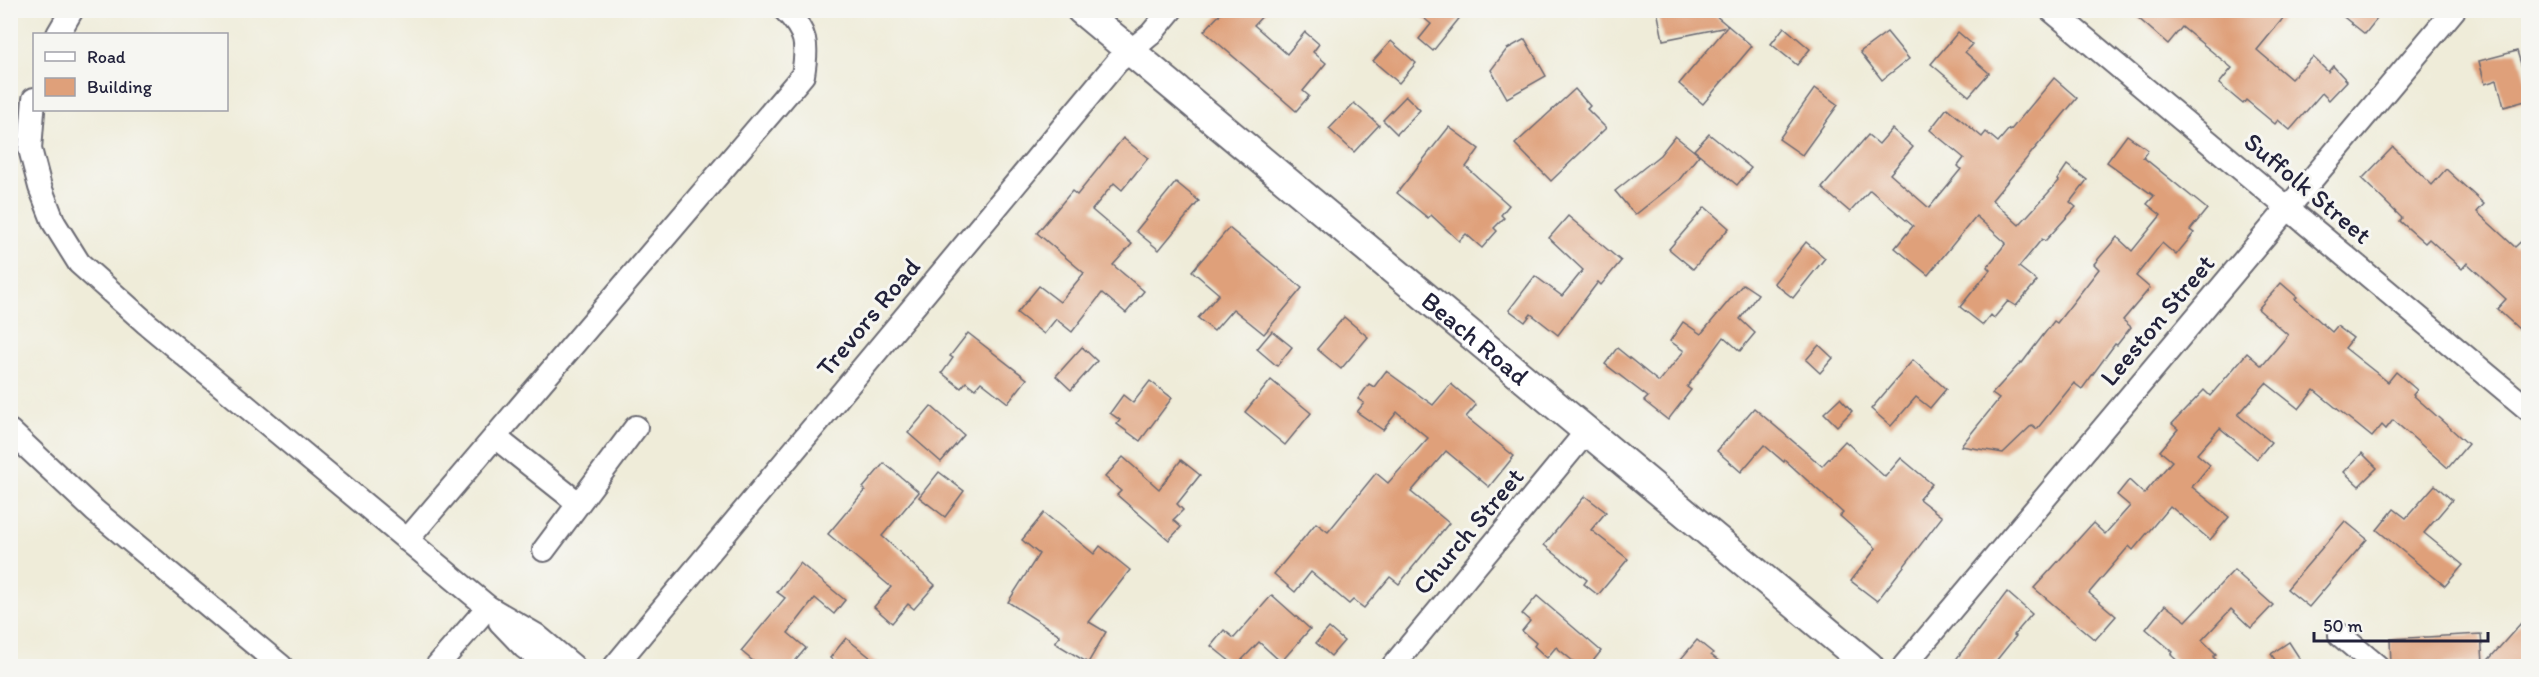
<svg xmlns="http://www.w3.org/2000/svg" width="2539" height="677" font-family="Itim,sans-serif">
<rect width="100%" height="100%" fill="#f6f6f2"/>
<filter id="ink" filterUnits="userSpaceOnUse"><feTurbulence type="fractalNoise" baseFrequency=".0167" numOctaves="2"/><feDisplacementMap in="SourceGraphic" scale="12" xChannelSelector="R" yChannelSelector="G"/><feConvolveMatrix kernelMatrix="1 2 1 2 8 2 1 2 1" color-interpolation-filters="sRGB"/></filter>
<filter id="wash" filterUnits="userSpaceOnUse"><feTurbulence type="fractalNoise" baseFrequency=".008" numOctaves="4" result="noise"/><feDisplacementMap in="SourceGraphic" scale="24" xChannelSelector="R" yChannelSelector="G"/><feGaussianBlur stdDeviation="1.35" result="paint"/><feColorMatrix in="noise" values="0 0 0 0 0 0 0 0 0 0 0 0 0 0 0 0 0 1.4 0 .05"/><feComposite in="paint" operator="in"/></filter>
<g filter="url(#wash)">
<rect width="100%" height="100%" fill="#efecd9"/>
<g id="blocks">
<g fill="#dfa07a">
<path d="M1224,10H1268L1254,25L1287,54L1305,32L1319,44L1313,52L1326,63L1303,91L1309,96L1296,111L1204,31Z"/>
<path d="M1414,10H1466L1433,51L1419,39L1431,24Z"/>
<path d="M1657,10H1709L1752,46L1703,104L1679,84L1727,27L1663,40Z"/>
<path d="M2129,10H2290L2257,50L2291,79L2313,57L2328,72L2333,66L2347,81L2329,100L2322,93L2290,130L2278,120L2275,124L2246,100L2243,104L2219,84L2232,68L2182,27L2168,44Z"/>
<path d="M2335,10H2384L2365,34Z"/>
<path d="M1784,27L1810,49L1797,65L1771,44Z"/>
<path d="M1887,32L1909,59L1882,80L1860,52Z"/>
<path d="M1958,32L1972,44L1965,52L1989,73L1969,96L1931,64Z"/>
<path d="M1525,39L1546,76L1507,98L1491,70L1507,49Z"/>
<path d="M1391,41L1416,63L1399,83L1373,61Z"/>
<path d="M2517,51L2529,90V100L2504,107L2497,80L2485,84L2479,61Z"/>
<path d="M2054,78L2077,98L1992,200L2019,225L2059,181L2057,180L2067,165L2087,180L2070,202L2076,207L2045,241L2042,239L2019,267L2037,281L2016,306L2008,301L1994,318L1991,315L1983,325L1960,307L1990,270L1987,267L2006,243L1976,216L1928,275L1895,248L1913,226L1870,190L1850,212L1822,188L1868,135L1879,144L1892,129L1913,147L1890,174L1929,208L1961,169L1958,166L1964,158L1930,130L1947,108L1982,137L1986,132L1998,142L2009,129L2010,131Z"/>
<path d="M1815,88L1838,105L1802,155L1779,139Z"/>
<path d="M1575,89L1590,106L1587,109L1606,128L1551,181L1515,144Z"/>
<path d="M1406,96L1420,110L1397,134L1383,120Z"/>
<path d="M1354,103L1379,125L1354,152L1329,129Z"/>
<path d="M1449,127L1479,149L1466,167L1509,205L1501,215L1504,218L1494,228L1497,231L1482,248L1466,234L1459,241L1431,215L1428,218L1397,193Z"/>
<path d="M1709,134L1751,168L1737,185L1694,150Z"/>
<path d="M2127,135L2148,150L2143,157L2207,209L2190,230L2194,233L2176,255L2162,243L2136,276L2150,288L2123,320L2131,327L2117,345L2115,344L2082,389L2074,383L2037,429L2032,425L2003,453L1961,446L1999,399L1992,394L2021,362L2022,363L2054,321L2057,323L2099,269L2094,264L2117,237L2132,251L2161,215L2147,204L2154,196L2107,162Z"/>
<path d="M1675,136L1699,155L1679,180L1635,215L1615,191L1660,155Z"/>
<path d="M1123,138L1148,158L1122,190L1114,183L1092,210L1132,244L1113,265L1144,291L1126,313L1102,293L1072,332L1056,319L1044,334L1017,313L1039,286L1060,302L1084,273L1037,233L1072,191L1077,195Z"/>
<path d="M2393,147L2432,185L2446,169L2484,204L2477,212L2515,247L2529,234V320L2520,330L2497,309L2506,299L2467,263L2462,269L2429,239L2425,243L2400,221L2402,218L2362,179Z"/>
<path d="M1176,182L1199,201L1159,250L1136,231Z"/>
<path d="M1705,207L1729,228L1693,269L1669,249Z"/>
<path d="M1568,216L1621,261L1601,285L1598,282L1558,335L1531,314L1525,322L1509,310L1535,276L1562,296L1583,270L1549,238Z"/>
<path d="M1229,228L1302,288L1264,334L1233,309L1214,331L1198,318L1219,294L1192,271Z"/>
<path d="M1806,242L1825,258L1793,298L1774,283Z"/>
<path d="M2281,283L2297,297L2295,299L2332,332L2337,326L2353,338L2345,348L2388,382L2396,372L2417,390L2413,395L2468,444L2448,468L2393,420L2386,429L2382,425L2372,437L2314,390L2299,409L2266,383L2238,415L2271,442L2257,459L2220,428L2197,454L2210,465L2192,487L2229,517L2210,540L2170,506L2133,550L2129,546L2089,593L2116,616L2095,640L2034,588L2093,523L2105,534L2130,506L2117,495L2129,480L2144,494L2172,461L2160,451L2178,429L2172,424L2204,390L2210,396L2247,353L2262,366L2288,335L2258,309Z"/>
<path d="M1743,284L1758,294L1740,319L1755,333L1740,351L1724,337L1687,387L1691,390L1668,420L1644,401L1648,397L1605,364L1617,348L1659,382L1684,351L1670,341L1683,322L1701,334Z"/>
<path d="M1344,317L1368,337L1341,369L1317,349Z"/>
<path d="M1272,331L1292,347L1277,366L1257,349Z"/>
<path d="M968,333L1027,379L1008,403L981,382L975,389L966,382L961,388L942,373L953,358L950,356Z"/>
<path d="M1819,345L1833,358L1820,373L1806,360Z"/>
<path d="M1082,347L1097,361L1071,390L1056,376Z"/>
<path d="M1913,360L1946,389L1930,408L1916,397L1891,426L1871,409Z"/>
<path d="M1386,371L1433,405L1451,384L1476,405L1466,417L1514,456L1489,487L1446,451L1411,492L1449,523L1399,584L1390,577L1364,608L1353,600L1349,604L1311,572L1295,592L1274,574L1316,523L1328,532L1376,473L1388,483L1428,438L1397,412L1383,430L1357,412L1364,403L1358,399L1369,384L1374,387Z"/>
<path d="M1271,380L1311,413L1285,445L1245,412Z"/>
<path d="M1150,381L1172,398L1140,441L1117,424L1120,420L1110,413L1123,395L1133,403Z"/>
<path d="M1840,398L1852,411L1837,426L1824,413Z"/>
<path d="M931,406L964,435L941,462L908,433Z"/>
<path d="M1754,408L1822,466L1845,441L1885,477L1901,458L1932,484L1919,499L1942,517L1877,601L1851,581L1876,548L1840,516L1843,513L1785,460L1784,462L1764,445L1741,472L1717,451Z"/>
<path d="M2362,453L2377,468L2359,486L2344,472Z"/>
<path d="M1123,457L1159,489L1181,460L1200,475L1177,504L1183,510L1173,520L1181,527L1169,540L1117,495L1121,491L1105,477Z"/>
<path d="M884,463L919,492L882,536L935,585L914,609L908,604L892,623L874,607L891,587L828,534L865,490L863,488Z"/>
<path d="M939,472L964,491L945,517L919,497Z"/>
<path d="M2435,485L2452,500L2424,533L2463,565L2445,586L2377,530L2394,509L2406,518Z"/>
<path d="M1585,496L1606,512L1591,530L1628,559L1598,595L1584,584L1587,580L1544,545Z"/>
<path d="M1044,513L1094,554L1100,546L1130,570L1089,622L1106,632L1088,663L1055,643L1060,635L1008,602L1039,554L1022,540Z"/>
<path d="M2345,521L2367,539L2309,607L2287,589Z"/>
<path d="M800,563L845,600L834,614L815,598L788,633L806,648L791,666H759L741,651L785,598L777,592Z"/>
<path d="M2234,570L2273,605L2251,628L2231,609L2202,640L2216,654L2213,657L2224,666H2183L2171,655L2173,652L2146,629L2165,605L2186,621Z"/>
<path d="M2007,592L2032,614L2014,635L2016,636L1992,666H1951Z"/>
<path d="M1272,595L1310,629L1281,662L1259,642L1236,666L1211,646L1224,630L1234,638Z"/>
<path d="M1537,596L1601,651L1589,666H1579L1556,647L1547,658L1534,646L1536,643L1522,631L1530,621L1522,614Z"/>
<path d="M2529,614V657L2521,666H2483Z"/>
<path d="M1329,628L1344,641L1331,656L1316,643Z"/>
<path d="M2481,634L2483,663L2391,666L2390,639Z"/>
<path d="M846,638L881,666H840L830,658Z"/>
<path d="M1697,640L1713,653L1711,655L1725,666H1675Z"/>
<path d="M2289,642L2300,659L2288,666H2279L2271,654Z"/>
</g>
</g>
</g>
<g filter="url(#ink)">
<use href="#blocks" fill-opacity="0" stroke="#6a6972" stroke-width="1.5"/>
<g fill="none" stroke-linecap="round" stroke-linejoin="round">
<defs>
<g id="minor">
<path d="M2051,10L2528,409"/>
<path d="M58,34L72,10"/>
<path d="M34,99L30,149L40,187L54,223L79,263L146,323L488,607L536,635L573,666"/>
<path d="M10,431L95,511L281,666"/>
<path d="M495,437L578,503"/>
<path d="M407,540L803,75C808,45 807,32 785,10"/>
<path d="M544,550L636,427"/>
<path d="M500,622L524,647L550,666"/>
<path d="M2340,635L2377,666"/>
<path d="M437,666L488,607"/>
<path d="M615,666L1117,62L1151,34L1171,10"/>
<path d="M1393,666L1587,431"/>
<path d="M1904,666L2454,10"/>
</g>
<g id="tertiary">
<path id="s1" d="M1081,10L1869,666"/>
</g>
</defs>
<use href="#minor" stroke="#6a6972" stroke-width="26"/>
<use href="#tertiary" stroke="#6a6972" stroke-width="32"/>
<use href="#minor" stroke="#fff" stroke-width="22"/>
<use href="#tertiary" stroke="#fff" stroke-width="28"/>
</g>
</g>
<g text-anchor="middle" stroke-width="6" stroke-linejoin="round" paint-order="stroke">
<g font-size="26" fill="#22223b" stroke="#f6f6f2">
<text transform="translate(2308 188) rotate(40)" y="9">Suffolk Street</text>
<text transform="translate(868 317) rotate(-50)" y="9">Trevors Road</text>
<text transform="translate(2157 320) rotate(-50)" y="9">Leeston Street</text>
<text dy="9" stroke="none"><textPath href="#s1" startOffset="513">Beach Road</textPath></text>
<text transform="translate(1468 531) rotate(-50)" y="9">Church Street</text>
</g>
</g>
<rect width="2539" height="677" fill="none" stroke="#f6f6f2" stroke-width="36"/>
<rect x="33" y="33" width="195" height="78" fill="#f6f6f2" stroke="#a1a1a9" stroke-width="1.5"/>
<rect x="45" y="52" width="30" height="9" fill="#ffffff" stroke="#a1a1a9" stroke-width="1.5"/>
<text x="87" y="63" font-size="18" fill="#22223b">Road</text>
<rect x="45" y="78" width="30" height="18" fill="#dfa07a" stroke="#a1a1a9" stroke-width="1.5"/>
<text x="87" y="93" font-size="18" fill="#22223b">Building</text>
<path d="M2314 632v9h174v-9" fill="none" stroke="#22223b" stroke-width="3"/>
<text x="2323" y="632" font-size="18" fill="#22223b" stroke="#f6f6f2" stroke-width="4.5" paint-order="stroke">50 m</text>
</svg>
